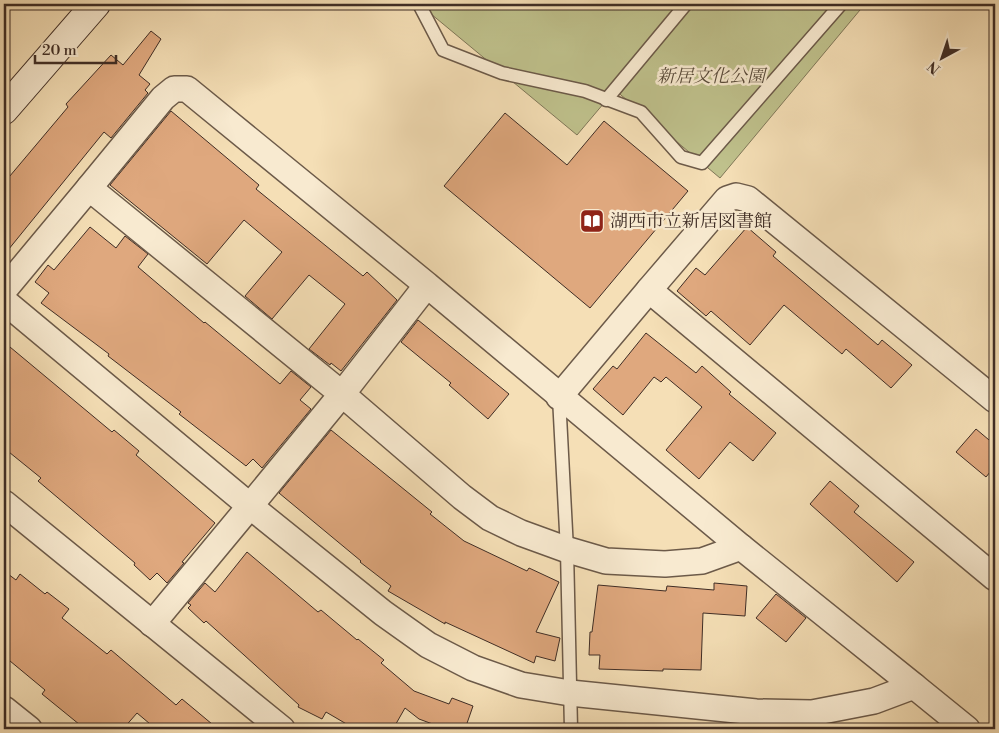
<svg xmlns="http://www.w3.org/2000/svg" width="999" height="733" font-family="'Libre Bodoni','Noto Serif JP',serif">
<rect width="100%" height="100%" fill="#f5dfb6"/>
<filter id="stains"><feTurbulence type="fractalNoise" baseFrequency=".004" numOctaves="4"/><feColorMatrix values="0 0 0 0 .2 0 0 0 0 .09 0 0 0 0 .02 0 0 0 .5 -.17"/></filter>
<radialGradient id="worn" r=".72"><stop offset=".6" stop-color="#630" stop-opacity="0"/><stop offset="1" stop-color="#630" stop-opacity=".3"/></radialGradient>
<path fill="#bfc18c" stroke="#7f7758" d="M419,4H865L720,178L615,90L577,135Z"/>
<g fill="#dfa87e" stroke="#3f2d25">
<path d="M151,31L161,39L139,75L150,84L145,90L148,93L111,138L104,132L4,255V183L68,107L66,104L111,55L123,65Z"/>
<path d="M171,111L259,185L256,189L315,237L363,276L367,272L397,300L341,371L331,363L330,365L309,349L345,304L309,275L272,319L245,296L282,252L244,220L207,264L110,185Z"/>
<path d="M505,113L567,165L604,121L688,191L590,308L444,186Z"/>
<path d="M90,227L116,248L125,236L148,254L138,267L204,323L205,322L280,384L291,371L311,387L300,400L311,409L262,468L253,459L246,466L179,414L181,412L108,356L109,354L41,303L49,293L35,282L48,265L54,270Z"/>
<path d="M747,227L776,252L773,256L878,345L882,340L912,365L891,388L846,349L842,354L784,305L750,345L711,311L706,316L677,291L696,268L705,275Z"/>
<path d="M418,320L509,394L488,419L449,385L451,383L401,342Z"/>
<path d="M646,333L696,373L702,366L731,392L729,394L776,433L753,461L730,442L699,479L666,450L702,407L666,377L661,382L654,377L623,415L593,389L613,366L617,369Z"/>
<path d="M4,342L112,432L114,430L139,451L136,455L215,523L182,562L184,563L167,583L157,573L150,580L134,565L135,563L38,481L41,478L4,448Z"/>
<path d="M976,429L995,445V466L986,477L956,452Z"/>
<path d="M331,430L432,512L430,514L464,541L527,571L529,568L559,582L536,632L560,638L555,661L536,656L534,663L445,622V624L388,591L391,586L360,562L361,561L279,493Z"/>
<path d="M830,481L859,506L854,512L914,562L897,582L810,504Z"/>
<path d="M247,552L318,612L321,610L357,640L358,639L384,660L381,663L414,691L449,704L452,698L473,706L465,729H446L419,719L405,708L393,729H355L326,712L322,719L298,707L299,705L244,655L206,621L204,623L188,608L191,605L188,603L205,583L215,592Z"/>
<path d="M4,571L16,580L20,574L45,594L47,592L69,609L62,618L107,654L111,650L176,705L182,699L218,729H156L137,713L123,729H85L42,694L45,690L4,656Z"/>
<path d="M714,583L747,586L745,616L703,613L701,670L663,669V671L599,669L600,655H589L590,632H592L598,585L666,591L667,586L714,590Z"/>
<path d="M776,594L806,618L786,642L756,618Z"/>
</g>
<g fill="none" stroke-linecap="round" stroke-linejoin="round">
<defs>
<g id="lane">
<path d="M419,4L443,50L502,73L585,91L641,112L681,157L702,163L841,4"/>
<path d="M606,100L686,4"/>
<path d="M559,397L567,550L571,729"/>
</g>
<g id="street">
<path d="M89,188L163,98L174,89H187L427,285L342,394L462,497L490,518L521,533L565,549L606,561L665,564L702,561L741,547L427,285"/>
<path d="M4,290L89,188L342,394L250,506L4,301"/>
<path d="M649,290L727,199L736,196L748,199L995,400"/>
<path d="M559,397L649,290L995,578"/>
<path d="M4,503L282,729"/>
<path d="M741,547L914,686"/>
<path d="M152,624L250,506L383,613L428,645L473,668L521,685L570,693L756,712L812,713L874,701L914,686L967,729"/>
<path d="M4,709L29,729"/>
</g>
<path id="secondary" d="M4,110L96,4"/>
</defs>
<use href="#lane" stroke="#6c5a49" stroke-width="15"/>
<use href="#street" stroke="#6c5a49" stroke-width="28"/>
<use href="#secondary" stroke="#3f2d25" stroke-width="30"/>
<use href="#lane" stroke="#f8ead0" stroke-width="12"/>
<use href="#street" stroke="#f8ead0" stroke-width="25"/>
<use href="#secondary" stroke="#f8ead0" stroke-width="28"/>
</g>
<defs>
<symbol id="library-square" viewBox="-11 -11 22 22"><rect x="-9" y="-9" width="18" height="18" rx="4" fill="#8f2418" stroke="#f8ead0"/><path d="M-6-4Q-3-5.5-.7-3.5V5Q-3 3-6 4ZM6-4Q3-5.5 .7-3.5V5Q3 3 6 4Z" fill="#fff"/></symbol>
</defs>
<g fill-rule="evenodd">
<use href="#library-square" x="578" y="207" width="28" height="28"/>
</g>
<g text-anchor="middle" stroke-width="5" stroke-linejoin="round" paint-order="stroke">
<g font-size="18" font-style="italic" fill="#594b3a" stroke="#f8ead0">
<text x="711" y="82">新居文化公園</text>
</g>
<g font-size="18" fill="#3f2d25" stroke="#f8ead0" text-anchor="start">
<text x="610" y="227">湖西市立新居図書館</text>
</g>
</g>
<rect width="999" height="733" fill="none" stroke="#f5dfb6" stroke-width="20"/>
<rect x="5" y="5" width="989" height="723" fill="none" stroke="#3f2d25" stroke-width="2.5"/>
<rect x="10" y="10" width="979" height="713" fill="none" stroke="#3f2d25"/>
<g transform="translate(942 58) rotate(220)" stroke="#f8ead0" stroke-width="4" paint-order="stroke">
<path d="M0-4L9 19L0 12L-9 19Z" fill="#3f2d25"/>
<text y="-8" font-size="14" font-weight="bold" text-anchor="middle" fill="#3f2d25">N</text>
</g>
<path d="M35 55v8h81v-8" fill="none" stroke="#3f2d25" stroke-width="2.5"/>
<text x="42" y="55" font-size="15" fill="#3f2d25" stroke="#f8ead0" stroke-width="4" paint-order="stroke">20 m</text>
<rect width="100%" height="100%" filter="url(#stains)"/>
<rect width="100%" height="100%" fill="url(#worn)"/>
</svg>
